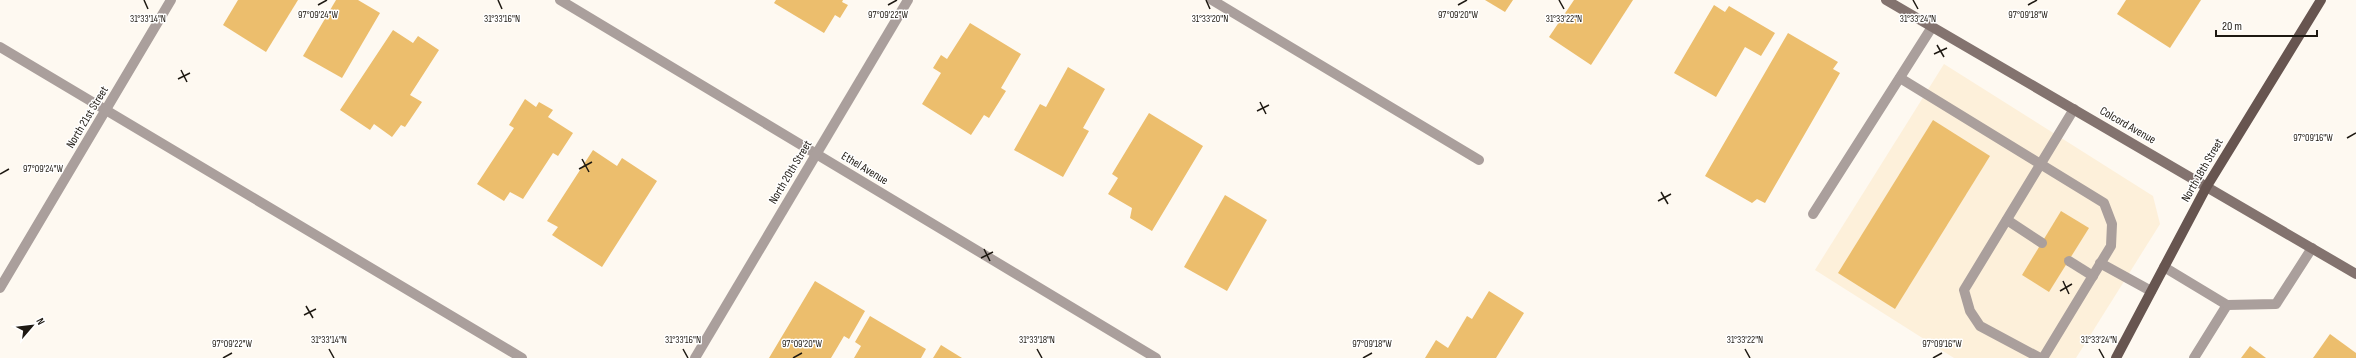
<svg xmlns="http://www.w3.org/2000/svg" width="2356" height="358" font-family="'Sofia Sans Condensed',sans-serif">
<rect width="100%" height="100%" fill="#fef9f1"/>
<path fill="#fdf0da" d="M1944,64L2153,196L2160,224L2076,358H1954L1815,270Z"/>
<g fill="#ecbe6d">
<path d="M238,0H298L266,52L223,25Z"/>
<path d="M336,0H358L380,13L342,78L303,56Z"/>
<path d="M776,0H843L842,2L848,5L840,18L835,15L824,33L774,3Z"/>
<path d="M1485,0H1513L1505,12Z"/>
<path d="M1574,0H1633L1591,65L1549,37Z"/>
<path d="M2126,0H2201L2170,48L2117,14Z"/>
<path d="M1714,5L1725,12L1729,6L1775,33L1761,56L1745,47L1716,97L1674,73Z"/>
<path d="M970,23L1021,54L1001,88L1006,91L989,118L984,115L971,135L922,104L941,73L933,68L941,55L947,59Z"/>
<path d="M393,30L413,43L418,36L439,50L410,95L422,102L405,127L401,125L392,137L374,124L370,130L340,110Z"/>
<path d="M1788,33L1838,62L1833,69L1840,73L1765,203L1757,199L1752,203L1705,176Z"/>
<path d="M1068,67L1105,89L1083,128L1089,131L1063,177L1014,150L1040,104L1046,107Z"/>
<path d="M525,99L536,107L539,102L553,110L548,117L573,133L558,156L553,153L523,199L510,192L504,201L477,184L514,128L509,125Z"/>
<path d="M1149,113L1203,146L1152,231L1130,218L1132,208L1108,194L1118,178L1112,174Z"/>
<path d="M1933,120L1990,156L1895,309L1838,273Z"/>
<path d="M593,150L617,166L622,158L657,181L602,267L552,235L558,227L547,221Z"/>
<path d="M1225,195L1267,220L1227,291L1184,267Z"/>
<path d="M2061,211L2089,228L2049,292L2022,275Z"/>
<path d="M815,281L865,311L849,339L844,336L831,358H769Z"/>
<path d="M1489,291L1524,313L1496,358H1425L1436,340L1448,348L1467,316L1472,319Z"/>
<path d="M870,316L926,349L921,358H854L861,346L855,342Z"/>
<path d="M2330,334L2356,353V358H2313Z"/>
<path d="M941,345L962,358H933Z"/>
<path d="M2250,346L2266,358H2241Z"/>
</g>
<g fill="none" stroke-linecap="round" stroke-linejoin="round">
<g stroke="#aa9f9c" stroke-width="10">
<path d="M1212,0L1479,160"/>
<path d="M0,47L522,358"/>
<path d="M1900,78L2104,203L2112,224L2111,246L2043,358"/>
<path d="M1813,214L1932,27"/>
<path d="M2007,220L2042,243"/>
<path d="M2069,261L2093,276"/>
<path d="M2100,263L2151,291"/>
<path d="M2164,267L2227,305L2194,358"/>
<path d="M2227,305L2276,304L2312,248"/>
<path d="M2040,358L1980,326L1970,311L1964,290L2074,109"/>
</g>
<g stroke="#aa9f9c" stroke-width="10">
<path d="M560,0L1156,358"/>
<path d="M0,288L171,0"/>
<path d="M695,358L908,0"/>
</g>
<path stroke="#83736f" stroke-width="10" d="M1886,0L2356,274"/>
<path stroke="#675550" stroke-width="10" d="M2116,358L2207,186L2321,0"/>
</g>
<path fill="none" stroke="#1e1912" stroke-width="1.5" d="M144,0L148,9M498,0L502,9M1206,0L1210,9M1559,0L1564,9M1913,0L1918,9M318,5L327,0M888,5L897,0M1458,5L1467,0M2028,5L2037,0M1937,45L1944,57M1934,54L1947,48M181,70L187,82M178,79L190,73M1260,102L1266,114M1257,111L1269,105M2347,138L2356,133M582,159L589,172M579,169L592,162M0,174L9,169M1661,192L1668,204M1658,201L1671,194M984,249L990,261M981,258L993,252M2063,281L2069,294M2060,291L2072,284M306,306L313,318M304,315L316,309M329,349L334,358M683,349L688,358M1037,349L1042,358M1745,349L1750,358M2099,349L2104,358M223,358L232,353M793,358L802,353M1363,358L1372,353M1933,358L1942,353"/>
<g text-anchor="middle" stroke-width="3" stroke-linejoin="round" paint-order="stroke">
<g font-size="12" fill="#1e1912" stroke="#fff">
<text transform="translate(87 117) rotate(-59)" y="4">North 21st Street</text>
<text transform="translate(2128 125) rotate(30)" y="4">Colcord Avenue</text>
<text transform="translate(865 168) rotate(31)" y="4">Ethel Avenue</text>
<text transform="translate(2202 170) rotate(-60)" y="4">North 18th Street</text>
<text transform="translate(790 172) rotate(-59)" y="4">North 20th Street</text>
</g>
</g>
<g font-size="10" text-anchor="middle" fill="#1e1912" stroke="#fff" stroke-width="3" stroke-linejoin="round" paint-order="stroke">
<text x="318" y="18">97°09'24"W</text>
<text x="888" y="18">97°09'22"W</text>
<text x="1458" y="18">97°09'20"W</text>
<text x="2028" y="18">97°09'18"W</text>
<text x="148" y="22">31°33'14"N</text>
<text x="502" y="22">31°33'16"N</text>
<text x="1210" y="22">31°33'20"N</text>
<text x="1564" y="22">31°33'22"N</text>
<text x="1918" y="22">31°33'24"N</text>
<text x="2313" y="141">97°09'16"W</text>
<text x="43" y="172">97°09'24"W</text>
<text x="329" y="343">31°33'14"N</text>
<text x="683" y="343">31°33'16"N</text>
<text x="1037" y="343">31°33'18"N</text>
<text x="1745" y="343">31°33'22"N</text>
<text x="2099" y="343">31°33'24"N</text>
<text x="232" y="347">97°09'22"W</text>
<text x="802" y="347">97°09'20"W</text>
<text x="1372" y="347">97°09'18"W</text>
<text x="1942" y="347">97°09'16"W</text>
</g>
<g transform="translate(32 326) rotate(62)" stroke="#ffffff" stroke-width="3" paint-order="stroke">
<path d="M0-3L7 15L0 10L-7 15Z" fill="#1e1912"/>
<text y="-6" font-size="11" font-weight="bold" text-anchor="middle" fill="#1e1912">N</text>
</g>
<path d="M2216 30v6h101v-6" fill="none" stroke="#1e1912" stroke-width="2"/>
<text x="2222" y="30" font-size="12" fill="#1e1912" stroke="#ffffff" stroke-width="3" paint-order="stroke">20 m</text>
</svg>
